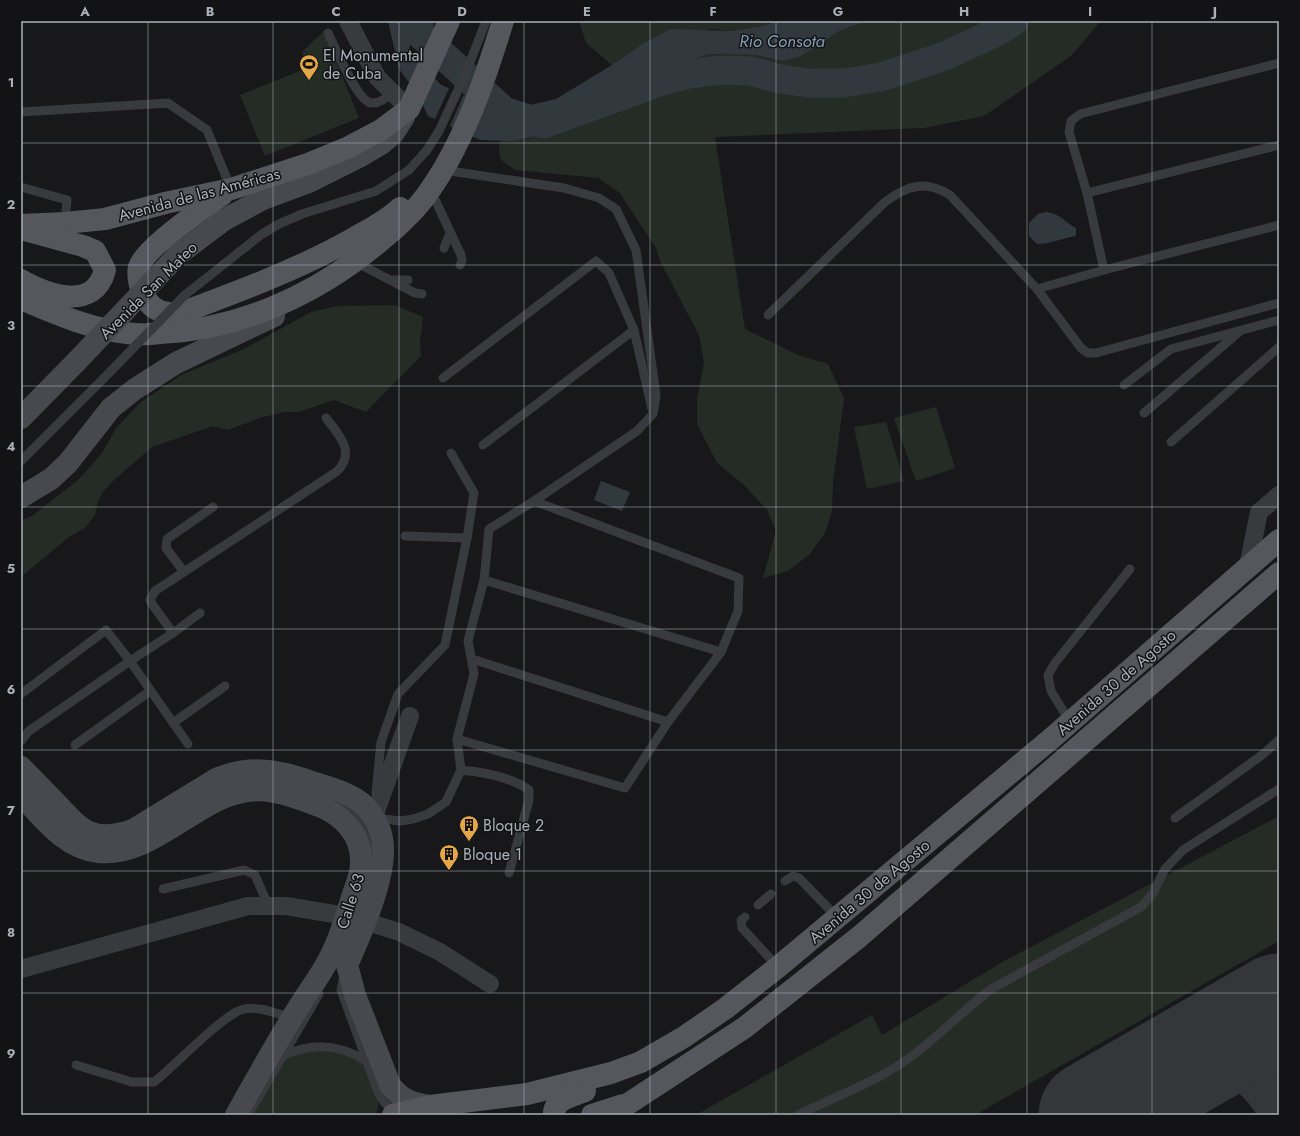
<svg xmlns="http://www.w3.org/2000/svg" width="1300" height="1136" font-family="Jost,sans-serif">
<rect width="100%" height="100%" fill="#18181a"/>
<g fill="#242c25">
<path d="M579,21H777L761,26L732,31L711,29L642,44L612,65L586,43Z"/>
<path d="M866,21H1101L1071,56L984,116L924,128L715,137L745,329L798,355L828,364L844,398L833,483L832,511L825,533L810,554L788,571L763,578L776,530L767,510L745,486L717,463L697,424V400L704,362L699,335L660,261L656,248L619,192L598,178L515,170L501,160L499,151L500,141H511L570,125L600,103L648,75L709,54L757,55L781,61L799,57L817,47L839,31Z"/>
<path d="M324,31L359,118L265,156L240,95L307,68L302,52Z"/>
<path d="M395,305L423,317L420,341L421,356L366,412L334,400L299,412H285L263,417L228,430L213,426L152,447L113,481L103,492L98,501L95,515L85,528L69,537L21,577V520L32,516L79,479L102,453L117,427L141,402L181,375L244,349L311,312L337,306Z"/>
<path d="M936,407L955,468L916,481L894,418Z"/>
<path d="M886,422L904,481L867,489L854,427Z"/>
<path d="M1279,816V941L975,1115H696L872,1015L882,1035L1004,961Z"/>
<path d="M312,1046L366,1061L379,1100L376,1115H248L285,1055Z"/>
</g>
<g fill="#31393f">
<path d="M388,21H415L409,50L441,85L504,111L556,99L612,65L642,44L671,29L732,31L761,26L777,21H866L839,31L817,47L799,57L781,61L757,55L709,54L648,75L600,103L570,125L531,137L511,141L480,140L428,116L417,93L399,69Z"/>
<path d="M1046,212C1062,214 1064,222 1076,228V236C1062,238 1051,244 1037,244L1029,236V223L1038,214Z"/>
<path d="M601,481L630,492L622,511L594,500Z"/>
</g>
<path fill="#18181a" d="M450,86L465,92L449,128L434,121Z"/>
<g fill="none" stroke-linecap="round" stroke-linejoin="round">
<path stroke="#31393f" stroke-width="29" d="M419,21V33L504,111L543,124L659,82L689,74L720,70L750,71L780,79L809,83H844L881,77L942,57L999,31L1014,21"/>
<g stroke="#35363a" stroke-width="43">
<path d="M1179,1065C1227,1052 1255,1069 1279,1110"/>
<path d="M1268,1090C1262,1062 1264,1039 1279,1014"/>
</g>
<path stroke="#35363a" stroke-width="109" d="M1093,1115L1279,1008"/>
<g stroke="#393a3e" stroke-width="9">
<path d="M328,33C335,47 357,101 371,103C380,104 387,97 393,92"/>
<path d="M21,112L168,103L207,130L231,189"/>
<path d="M21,187L67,200L65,223"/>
<path d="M431,191L461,255L462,261L460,265"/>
<path d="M1087,193L1279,145"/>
<path d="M444,248L450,233"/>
<path d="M363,266L415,293L422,294"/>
<path d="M1104,270L1087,193L1069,132L1071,121L1080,114L1279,63"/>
<path d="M393,280H408"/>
<path d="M1037,289L1104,270L1279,225"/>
<path d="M185,295L262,234L279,224L302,214L376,191L409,170L427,150L439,131L465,75L486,21"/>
<path d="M768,315L885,202C908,185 925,180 950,195L1037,289L1081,348L1088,353H1096L1279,303"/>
<path d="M443,378L596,261L609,273L634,330"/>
<path d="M1124,385L1171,349L1279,320"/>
<path d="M1144,413L1239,332"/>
<path d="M1171,442L1279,347"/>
<path d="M483,445L634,330L652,409"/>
<path d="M21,461L104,378"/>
<path d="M405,536L467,538"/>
<path d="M184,572L166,548L167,539L213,507"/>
<path d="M484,580L721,652"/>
<path d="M173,633L200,613"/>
<path d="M472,659L668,722"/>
<path d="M21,694L106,630L130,661L29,731L21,741"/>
<path d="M1070,722L1051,691L1048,675L1055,663L1130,569"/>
<path d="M173,723L225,686"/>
<path d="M457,739L625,788L668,722L721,652L738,611L739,578L534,501"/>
<path d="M188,744L130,661L173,633L152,604L150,600L155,591L336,472C357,453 339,435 326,418"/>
<path d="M75,745L150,691"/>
<path d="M461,770C483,772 511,777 529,790V800L509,873"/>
<path d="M376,793L381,742L398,694L445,645L467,538L474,493L451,453"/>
<path d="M326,798C356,808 376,834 371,866"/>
<path d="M376,818L400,821L413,819L428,814L446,802L461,770L457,739L474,674L468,641L484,580L489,529L534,501L637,431L653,414L656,395L636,250L616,209L599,198L564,188L443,170"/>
<path d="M1175,818L1262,755L1279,740"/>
<path d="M785,881L793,876L799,878L837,917"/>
<path d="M163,889L244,870L255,875L268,905"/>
<path d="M758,905L771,894"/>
<path d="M745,917L741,920L742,928L778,967"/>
<path d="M344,976L341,990L377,1089C381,1100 386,1106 397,1111"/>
<path d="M285,1055C313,1042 339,1044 366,1061"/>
<path d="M76,1065L132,1082H154C174,1067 224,1013 244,1009C260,1006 277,1014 292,1018"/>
<path d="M251,1110L319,994"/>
<path d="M798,1115C836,1096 877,1082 912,1056C940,1035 964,1009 993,988L1141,907L1153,893L1165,869L1183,850L1279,789"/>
</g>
<g stroke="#393a3e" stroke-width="18">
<path d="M348,21L377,77L409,109"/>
<path d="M1248,566L1259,512L1279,495"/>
<path d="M374,817L410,716"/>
<path d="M367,922L399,932L440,952L490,984"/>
<path d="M21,969L248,906H286L346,916"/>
</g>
<g stroke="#47494e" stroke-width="22">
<path d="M154,280L179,254L224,220L263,199L309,182L359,157L381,144L393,134L404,117"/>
<path d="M21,418L77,361"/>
<path d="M21,497L51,479L68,463L111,408L135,389L176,363L274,316"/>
<path d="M21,767C33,779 45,792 58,805C83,832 94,843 133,830L218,778C251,765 279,770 312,782C330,788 351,793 365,806C373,815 380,826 382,838C389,872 361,934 347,965L355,995L390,1085C402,1100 411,1103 430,1106"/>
<path d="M21,795C42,817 65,849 98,852C148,857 190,807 234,794C264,784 291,796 319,806C342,815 361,834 361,860C362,873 356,885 352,897C346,918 339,940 329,959C318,980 303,998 292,1018C272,1050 254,1083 236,1115"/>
</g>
<g stroke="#55575d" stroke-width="22">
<path d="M222,195C205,207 144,249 139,267C137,276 140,289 145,297C153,312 165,314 181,313C240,291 299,269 354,238C370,229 386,221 400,208"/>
<path d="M21,225L65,223L105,219L165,203L231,189L308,164L347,148L381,130L409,109L449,21"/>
<path d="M21,280C48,295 94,312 105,270L95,251L83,246L28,231"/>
<path d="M21,299C58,315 95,331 135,334C143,335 152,334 161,333C241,329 317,294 378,243C398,227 416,211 430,190C465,140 485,79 503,21"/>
<path d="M393,1115L430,1106L527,1094L611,1073L641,1062L684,1037L726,1008L778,967L1052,738L1279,540"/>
<path d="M554,1115C553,1099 573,1096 585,1091"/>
<path d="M592,1115L623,1105"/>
<path d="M611,1115L744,1028L859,937L1279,573"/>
</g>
<path stroke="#393a3e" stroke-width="9" d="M104,378L185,295"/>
<path stroke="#47494e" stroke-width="22" d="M77,361L154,280"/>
</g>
<path fill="none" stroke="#abb0b8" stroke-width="1" stroke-opacity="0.55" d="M148,21V1115M273,21V1115M399,21V1115M524,21V1115M650,21V1115M776,21V1115M901,21V1115M1027,21V1115M1152,21V1115M21,143H1279M21,265H1279M21,386H1279M21,507H1279M21,629H1279M21,750H1279M21,871H1279M21,993H1279"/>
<defs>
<symbol id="stadium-pin" viewBox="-11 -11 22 30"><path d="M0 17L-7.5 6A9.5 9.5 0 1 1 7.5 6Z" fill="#e3a747" stroke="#131315"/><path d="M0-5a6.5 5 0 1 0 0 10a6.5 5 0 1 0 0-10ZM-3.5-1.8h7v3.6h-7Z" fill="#111"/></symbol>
<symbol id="building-pin" viewBox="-11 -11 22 30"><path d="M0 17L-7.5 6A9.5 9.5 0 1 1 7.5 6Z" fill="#e3a747" stroke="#131315"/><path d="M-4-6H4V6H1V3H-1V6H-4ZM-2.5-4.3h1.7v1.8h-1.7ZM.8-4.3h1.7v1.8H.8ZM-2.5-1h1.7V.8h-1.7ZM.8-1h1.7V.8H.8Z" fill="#111"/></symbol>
</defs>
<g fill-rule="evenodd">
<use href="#stadium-pin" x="298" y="53" width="22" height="30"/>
<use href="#building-pin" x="458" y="814" width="22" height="30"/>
<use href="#building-pin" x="438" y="843" width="22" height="30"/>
</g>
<g text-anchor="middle" stroke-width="3" stroke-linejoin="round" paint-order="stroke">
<g font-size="16" fill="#abb0b8" stroke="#131315" text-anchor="start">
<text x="323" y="61">El Monumental<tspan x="323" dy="18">de Cuba</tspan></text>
<text x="483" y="831">Bloque 2</text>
<text x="463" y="860">Bloque 1</text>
</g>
<g font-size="16" fill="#abb0b8" stroke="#131315">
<text transform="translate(199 194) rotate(-15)" y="6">Avenida de las Américas</text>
<text transform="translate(148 290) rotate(-45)" y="6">Avenida San Mateo</text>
<text transform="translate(1116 682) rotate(-41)" y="6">Avenida 30 de Agosto</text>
<text transform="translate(869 891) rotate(-40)" y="6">Avenida 30 de Agosto</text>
<text transform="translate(350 901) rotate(-72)" y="6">Calle 63</text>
</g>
<g font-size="17" font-style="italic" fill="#859eb0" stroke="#131315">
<text x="782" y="47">Rio Consota</text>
</g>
</g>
<rect width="1300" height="1136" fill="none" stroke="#131315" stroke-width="44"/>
<rect x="22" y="22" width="1256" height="1092" fill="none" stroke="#abb0b8" stroke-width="1.5"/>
<g font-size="13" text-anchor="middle" font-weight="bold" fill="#abb0b8">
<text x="85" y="16">A</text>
<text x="210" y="16">B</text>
<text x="336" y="16">C</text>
<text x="462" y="16">D</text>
<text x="587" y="16">E</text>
<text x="713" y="16">F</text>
<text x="838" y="16">G</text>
<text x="964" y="16">H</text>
<text x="1090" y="16">I</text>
<text x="1215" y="16">J</text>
<text x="11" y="87">1</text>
<text x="11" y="209">2</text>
<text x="11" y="330">3</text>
<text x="11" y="451">4</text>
<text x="11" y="573">5</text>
<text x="11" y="694">6</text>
<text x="11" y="815">7</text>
<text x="11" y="937">8</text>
<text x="11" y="1058">9</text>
</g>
</svg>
